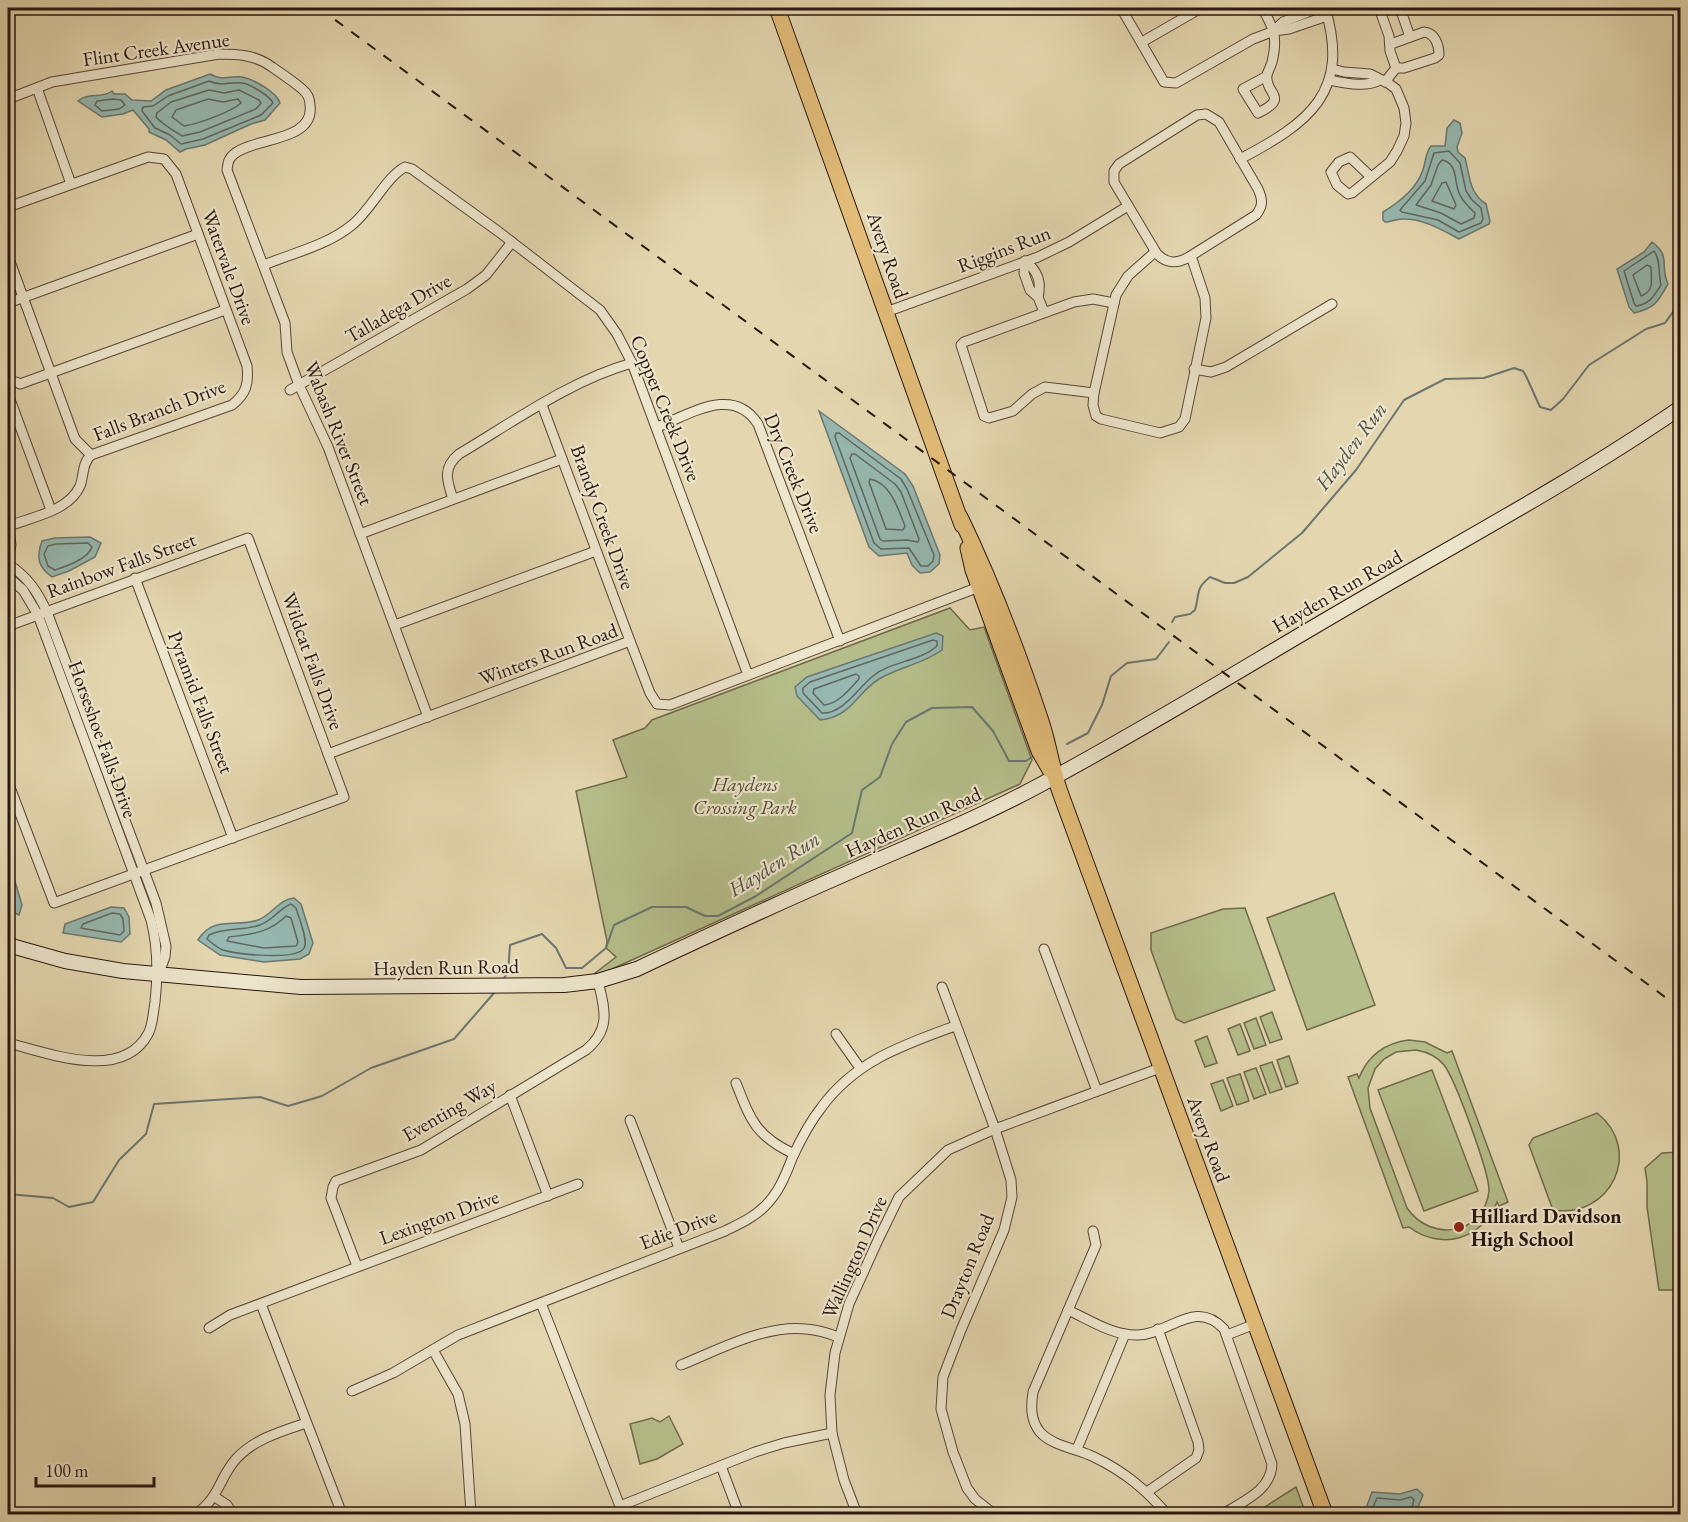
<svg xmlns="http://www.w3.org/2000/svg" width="1688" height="1522" font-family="'EB Garamond',serif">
<rect width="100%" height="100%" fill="#e4d7b0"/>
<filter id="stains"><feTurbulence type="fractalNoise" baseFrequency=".00333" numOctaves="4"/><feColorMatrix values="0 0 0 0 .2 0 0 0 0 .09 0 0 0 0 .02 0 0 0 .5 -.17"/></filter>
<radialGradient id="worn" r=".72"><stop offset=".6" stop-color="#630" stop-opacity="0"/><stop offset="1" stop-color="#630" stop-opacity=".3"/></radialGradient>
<g fill="#b5be8a" stroke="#706a4c" stroke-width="1.5" fill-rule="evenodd">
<path d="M950,608L970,630L984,627L1032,760L1020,784L601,974H594L616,957L606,948L607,941L576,791L627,777L613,740L645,728L652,720Z"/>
<path d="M1334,893L1375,1005L1307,1030L1267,918Z"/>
<path d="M1245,908L1275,990L1184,1023L1176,1019L1151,950V933L1223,909Z"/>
<path d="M1272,1012L1282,1039L1270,1043L1260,1017Z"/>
<path d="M1256,1018L1266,1045L1254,1049L1244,1023Z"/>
<path d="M1240,1024L1250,1051L1238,1055L1228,1029Z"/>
<path d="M1207,1036L1217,1063L1205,1067L1195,1041Z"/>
<path d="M1409,1040L1425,1042L1447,1053L1452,1051L1508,1202L1499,1206L1497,1202C1482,1240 1441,1251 1409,1227L1403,1228L1348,1077L1357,1074L1359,1078C1368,1055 1385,1043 1409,1040ZM1416,1050C1427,1052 1437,1056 1444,1065C1455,1079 1490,1174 1489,1191C1484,1235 1431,1243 1407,1208L1370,1108L1368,1088L1375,1069L1384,1059L1396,1052Z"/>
<path d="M1289,1056L1298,1083L1286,1087L1277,1060Z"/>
<path d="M1272,1062L1282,1089L1270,1093L1260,1066Z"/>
<path d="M1256,1068L1266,1094L1254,1099L1244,1072Z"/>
<path d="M1432,1070L1478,1191L1424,1211L1378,1090Z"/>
<path d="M1240,1074L1249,1101L1237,1105L1227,1078Z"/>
<path d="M1223,1080L1233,1106L1221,1111L1211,1084Z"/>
<path d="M1597,1113C1644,1150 1611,1219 1553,1210L1529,1145L1533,1138Z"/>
<path d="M1680,1152V1290H1659L1647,1207V1182L1645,1168L1662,1153Z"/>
<path d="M669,1416L683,1444L657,1459L640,1464L630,1424L652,1418L660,1422Z"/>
<path d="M1296,1487L1306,1514H1254Z"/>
</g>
<g fill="#96b8b0" stroke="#6b7770" stroke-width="1.5">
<path d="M210,74C224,82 229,75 242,77C253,79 277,92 280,103L265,120L251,124L205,145L186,149L180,152L166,140L149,132V129L133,110L123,114L102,117L78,101C88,92 102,99 112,91L114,94H125L132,100L151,101L166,90Z"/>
<path d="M1454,120L1460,123L1462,133L1457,147L1458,152L1465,158C1470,176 1469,193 1486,204L1490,221L1489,224L1459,239C1442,230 1424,219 1404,219C1398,218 1391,222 1385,222L1383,220V212C1398,203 1416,189 1422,172C1426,163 1425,153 1431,146H1445L1447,128Z"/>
<path d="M1652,242C1672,257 1659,265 1668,284C1658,302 1655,308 1634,313L1629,307L1617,269L1644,252Z"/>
<path d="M819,411L905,474L913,486L940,555L939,564L930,572L920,573L912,565L907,553L879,556L869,547Z"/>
<path d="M90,537L101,543L95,557L69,571L52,577C38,567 36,557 42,541L55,538Z"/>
<path d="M936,633L943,636L942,650C923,664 899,667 879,679C856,693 852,717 820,720L797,696L795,687L807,677Z"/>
<path d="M8,858L22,905L19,915L8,910Z"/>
<path d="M294,898L301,904L313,943L309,954L300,959L264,962L220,955L198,940C213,915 235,928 258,920C272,915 279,899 294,898Z"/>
<path d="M111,907L124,908L129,917L130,934L121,942L63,933L65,924Z"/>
<path d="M1417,1489L1423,1495L1415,1514H1364L1372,1492L1400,1494Z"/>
</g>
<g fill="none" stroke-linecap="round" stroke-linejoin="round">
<g stroke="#606760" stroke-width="1.5">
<path d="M209,81C223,87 229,81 242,83C250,84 270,96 273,103L261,115L203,139L181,144L170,135L155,128L142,111L143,107L153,106L168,96Z"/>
<path d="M209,90L224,93L239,90L259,100L261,103L256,109L200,132L182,136C174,131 162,124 156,117L157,113L171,102Z"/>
<path d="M113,99L121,100L125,105L119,109L102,111L95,105L97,101Z"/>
<path d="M208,99L223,102L238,99L241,103C231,112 198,124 184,126L172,117L176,110Z"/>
<path d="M1449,151L1460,163L1466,191L1472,200L1481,208L1483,219L1481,223L1459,232L1438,220L1402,212L1400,210L1425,181L1434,153Z"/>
<path d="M1442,160C1458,163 1454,181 1459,193C1462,201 1469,207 1475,213L1474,218L1461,224L1441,213L1416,205L1431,185L1438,165Z"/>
<path d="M1446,182L1456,205L1454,209L1432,201L1442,183Z"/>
<path d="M1654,251C1661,260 1658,274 1661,285C1654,296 1650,304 1636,306L1634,303L1624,271Z"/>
<path d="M1647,265L1651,267C1651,279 1655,291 1641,296L1633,275Z"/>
<path d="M836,433H839L901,479L907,489L934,555L933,561L928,566H921L909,548L881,549L874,543L835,437Z"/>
<path d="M852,454H855L895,484L901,492L919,539L918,542L907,540L883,541L880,539L850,458Z"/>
<path d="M870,479C891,483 898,509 905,526L903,530L886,529L869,482Z"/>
<path d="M88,543L92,547C88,559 67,566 55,570L48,566L44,554L48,546L56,544Z"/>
<path d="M933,640L937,641V646C919,662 891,661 873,676C858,688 843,714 822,713L803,693V688L810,682Z"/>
<path d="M856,674L859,676V679C850,689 838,704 824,705L813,693L814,689Z"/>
<path d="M291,904L296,908C298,916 309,941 304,948C297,961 236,954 223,950C217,948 211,942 207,939L209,935C225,927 244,931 260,925C272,921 280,908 291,904Z"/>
<path d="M112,913L120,914L123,919L124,931L120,935L81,928L83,924Z"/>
<path d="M286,916L291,918L298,942L296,946L264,948L227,941L229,937C252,934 269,933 286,916Z"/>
<path d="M1370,1514L1377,1498L1400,1500L1411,1497L1414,1500L1410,1514"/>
</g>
<g stroke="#6b7770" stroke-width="2">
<path d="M1172,622L1175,617L1190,614L1195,610C1200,593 1195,589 1210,577L1225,583H1234L1248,577L1302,533L1356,470L1404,400L1445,379L1484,378L1514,368L1523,371L1526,376L1540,407L1551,410L1563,399L1589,365L1646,329L1665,323L1680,302"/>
<path d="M1067,744L1088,733L1102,705L1111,676L1127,663L1156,659L1169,642"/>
<path d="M503,980L508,972L510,945L542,934L556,948L566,968H582L606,948L614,925L652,907H686L705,916H718L756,896L852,833L862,790L880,777L892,744L906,722L932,708L972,707L993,731L1009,761H1026L1032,757"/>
<path d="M8,1194L53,1198L69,1207L93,1202L119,1160L146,1134L154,1104L260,1097L288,1106L322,1096L371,1068L454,1039L494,993"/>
</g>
<defs>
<g id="street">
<path d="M1121,8L1164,82L1176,83L1253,39L1274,31L1289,29L1327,16"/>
<path d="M1262,8C1274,28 1278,38 1272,62C1271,66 1268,71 1267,75C1264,94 1291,97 1258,113L1243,89L1267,76"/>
<path d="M1379,8L1389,36L1390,51L1396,68L1385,82"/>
<path d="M1400,8L1410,37"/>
<path d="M1274,31L1283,22L1318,8"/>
<path d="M1142,42L1201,8"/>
<path d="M1391,44L1424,32C1435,33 1439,45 1439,55L1435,58L1404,68H1396"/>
<path d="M1332,69L1344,72L1370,74L1388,83L1396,89L1404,108L1406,123L1404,136L1397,151L1390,162L1352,193L1348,194L1337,185L1331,172L1339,162L1350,157L1371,177"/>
<path d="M1329,80C1345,83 1365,88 1380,80"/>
<path d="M37,88L71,184"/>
<path d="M8,99L52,82L219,54C238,54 256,55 272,67C282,74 293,81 302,89C307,93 310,99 310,105C315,142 254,137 234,154C228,159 228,163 227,170L285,323L287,352L299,385L328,447L428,717"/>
<path d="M1206,114L1219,122L1258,189C1263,200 1263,206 1256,215L1189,257C1177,264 1167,264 1157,254L1114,182V171L1119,164L1197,115Z"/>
<path d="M1240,159C1309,123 1351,92 1325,8"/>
<path d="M8,207L148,157L164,159L176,174L247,366C249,384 246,394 232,405L91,455C82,463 84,476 80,486C69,511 32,517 9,526"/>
<path d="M1155,252L1128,276L1116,295L1094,393L1093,405L1096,416L1101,419L1160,433L1179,427L1185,419L1206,318L1205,298L1191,256"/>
<path d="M8,256L75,439L91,455"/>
<path d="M1025,261L1024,273L1030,290L1038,297L1044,312"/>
<path d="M1025,261C1037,270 1042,281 1038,297"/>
<path d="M264,265C293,253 328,245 352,225C371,210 386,177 405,167L412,169L499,232L600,310L617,334L632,363L748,675"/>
<path d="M8,303L198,234"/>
<path d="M886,312L1038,257L1069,242L1128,206"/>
<path d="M1194,369L1211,372L1226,367L1332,304"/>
<path d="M16,382L20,384L225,310"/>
<path d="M290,390L467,289L486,275L512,242"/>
<path d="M1094,393L1045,387L1032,394L1013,411L989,418L984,416L961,345L964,342L1074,302L1093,299L1114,303"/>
<path d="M8,394L51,510"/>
<path d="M542,405L630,641L650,693L657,704L670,705L979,587"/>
<path d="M657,427C691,414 733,385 758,424L840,641"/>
<path d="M453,499C447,481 442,468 459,454C513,422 571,380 632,363"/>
<path d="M360,534L562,459"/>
<path d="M8,558L11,545L8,522"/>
<path d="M8,564C28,577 37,591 47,612L156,903L166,946L165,957L159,973"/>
<path d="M8,577L23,590L38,615L151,920C158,947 158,975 155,1002C153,1013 153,1025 148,1034C122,1082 48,1053 8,1043"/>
<path d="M135,578L233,838"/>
<path d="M395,625L596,551"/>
<path d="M8,626L248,538L344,797L54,903L8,782"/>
<path d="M328,754L630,641"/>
<path d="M1044,949L1097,1091"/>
<path d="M942,987L995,1129L1011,1180L1012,1197L1004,1230L961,1330L943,1377L941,1409L953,1452L967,1488L975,1499L994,1514"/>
<path d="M836,1034L860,1068"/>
<path d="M736,1083C751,1121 756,1136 794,1154"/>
<path d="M510,1095L548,1196"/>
<path d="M630,1120L679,1248"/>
<path d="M1093,1231L1096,1245L1033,1392C1031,1405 1030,1420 1040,1432C1052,1446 1078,1449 1094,1457C1125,1472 1145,1489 1167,1514"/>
<path d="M357,1266L331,1198L333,1187L336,1181L421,1150L586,1050C611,1029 605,1010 598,981"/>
<path d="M541,1303L623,1514"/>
<path d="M261,1304L342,1514"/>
<path d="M1068,1310C1090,1320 1113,1336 1138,1335C1170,1334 1195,1298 1224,1329L1272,1464C1271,1491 1243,1501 1223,1514"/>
<path d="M209,1328L230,1315L578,1184"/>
<path d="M1227,1335L1255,1324"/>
<path d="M433,1350L458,1394L465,1424L471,1514"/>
<path d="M681,1365C718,1350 766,1324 806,1329C817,1330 828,1333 838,1337"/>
<path d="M352,1391L393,1373L458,1335L725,1231C739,1224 753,1218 764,1207C779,1193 786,1174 793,1156C801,1139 810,1122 821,1108C855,1061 903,1045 955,1026"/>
<path d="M1077,1449L1125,1334"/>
<path d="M721,1466L739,1514"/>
<path d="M1147,1492L1196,1458L1199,1450L1198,1442L1158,1329"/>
<path d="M215,1497L227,1505L233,1514"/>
<path d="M620,1506L755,1452L784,1443L832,1433"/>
<path d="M196,1514C220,1497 219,1478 236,1459C254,1439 282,1431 306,1423"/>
<path d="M857,1514L844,1480L832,1433L830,1395L835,1353L849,1304L878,1240L899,1197L948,1150L995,1129L1160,1068"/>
</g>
<path id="secondary" d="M8,945L65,961L123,971L301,987L564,985L598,981L637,969C705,937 774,905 843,875C908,846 975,820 1038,786C1145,729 1248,665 1353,604C1463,540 1575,480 1680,408"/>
<g id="primary">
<path d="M777,8L962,525"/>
<path d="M960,517C992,583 1018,652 1041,721C1049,745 1052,769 1060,792L1325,1514"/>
<path d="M968,548L973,570L1039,751L1050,770"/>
</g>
</defs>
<use href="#street" stroke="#584637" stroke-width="11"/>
<use href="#secondary" stroke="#2a160f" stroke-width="16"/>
<use href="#primary" stroke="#2a160f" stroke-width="17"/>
<use href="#street" stroke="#ede5cc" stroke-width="9"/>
<use href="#secondary" stroke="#ede5cc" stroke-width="14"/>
<use href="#primary" stroke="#e2bc78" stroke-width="15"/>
<path stroke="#2a160f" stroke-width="2" stroke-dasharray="10 10" stroke-linecap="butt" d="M319,8L1680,1008"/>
</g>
<circle fill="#8f2418" stroke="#ede5cc" stroke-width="2" cx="1459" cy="1227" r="6"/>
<g text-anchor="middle" stroke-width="4.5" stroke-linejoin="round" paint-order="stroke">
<g font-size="20" fill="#2a160f" stroke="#ede5cc">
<text transform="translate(156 49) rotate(-8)" y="7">Flint Creek Avenue</text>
<text transform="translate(1004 249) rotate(-21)" y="7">Riggins Run</text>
<text transform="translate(888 255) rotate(71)" y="7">Avery Road</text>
<text transform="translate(229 267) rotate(70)" y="7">Watervale Drive</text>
<text transform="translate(398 308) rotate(-30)" y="7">Talladega Drive</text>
<text transform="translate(666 408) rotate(68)" y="7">Copper Creek Drive</text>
<text transform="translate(159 410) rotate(-21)" y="7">Falls Branch Drive</text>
<text transform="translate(339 433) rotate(68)" y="7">Wabash River Street</text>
<text transform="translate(794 473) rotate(68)" y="7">Dry Creek Drive</text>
<text transform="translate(603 517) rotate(70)" y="7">Brandy Creek Drive</text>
<text transform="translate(121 565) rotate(-20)" y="7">Rainbow Falls Street</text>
<text transform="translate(1337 591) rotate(-30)" y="7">Hayden Run Road</text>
<text transform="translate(548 654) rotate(-20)" y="7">Winters Run Road</text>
<text transform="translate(313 661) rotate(70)" y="7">Wildcat Falls Drive</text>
<text transform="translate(201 702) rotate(69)" y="7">Pyramid Falls Street</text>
<text transform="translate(103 739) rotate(70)" y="7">Horseshoe Falls Drive</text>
<text transform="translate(913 822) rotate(-24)" y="7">Hayden Run Road</text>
<text transform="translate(446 967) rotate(-1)" y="7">Hayden Run Road</text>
<text transform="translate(449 1110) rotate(-30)" y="7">Eventing Way</text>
<text transform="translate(1209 1139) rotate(70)" y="7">Avery Road</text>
<text transform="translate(439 1217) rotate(-20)" y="7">Lexington Drive</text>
<text transform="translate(678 1229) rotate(-21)" y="7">Edie Drive</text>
<text transform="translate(854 1257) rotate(-66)" y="7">Wallington Drive</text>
<text transform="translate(967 1266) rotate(-68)" y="7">Drayton Road</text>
</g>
<g font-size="20" font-style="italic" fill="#544834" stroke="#ede5cc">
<text x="745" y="791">Haydens<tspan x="745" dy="23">Crossing Park</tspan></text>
</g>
<g font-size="20" font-weight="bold" fill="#2a160f" stroke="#ede5cc" text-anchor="start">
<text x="1471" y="1223">Hilliard Davidson<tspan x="1471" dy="23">High School</tspan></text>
</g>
<g font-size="21" font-style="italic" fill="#504f47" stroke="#ede5cc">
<text transform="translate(1351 446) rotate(-53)" y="7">Hayden Run</text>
<text transform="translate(774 864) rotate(-32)" y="7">Hayden Run</text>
</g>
</g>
<rect width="1688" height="1522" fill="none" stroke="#e4d7b0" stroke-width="30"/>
<rect x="9" y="9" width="1670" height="1504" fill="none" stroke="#2a160f" stroke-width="3"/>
<rect x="15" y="15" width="1658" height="1492" fill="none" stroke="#2a160f" stroke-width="1.5"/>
<path d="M36 1477v9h118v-9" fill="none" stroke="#2a160f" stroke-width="3"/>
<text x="45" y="1477" font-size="18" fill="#2a160f" stroke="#ede5cc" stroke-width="4.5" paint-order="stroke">100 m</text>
<rect width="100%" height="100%" filter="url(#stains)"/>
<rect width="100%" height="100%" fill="url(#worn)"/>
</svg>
